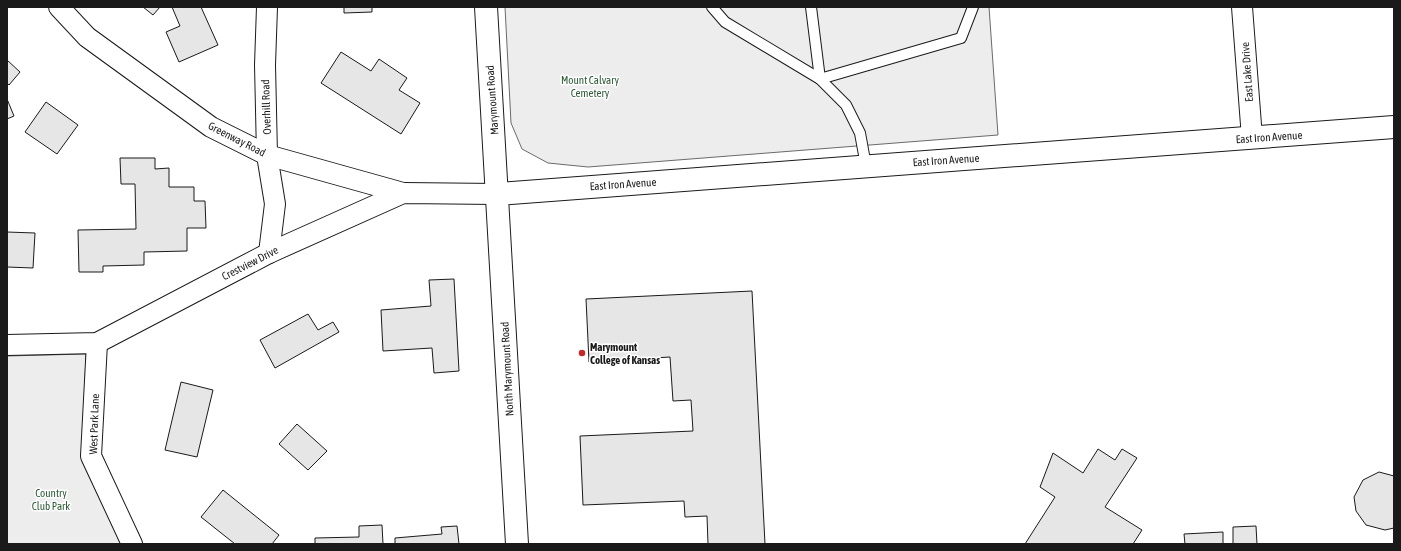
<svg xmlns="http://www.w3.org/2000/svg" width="1401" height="551" font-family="'Asap Condensed',sans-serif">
<rect width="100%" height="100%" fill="#fff"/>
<g fill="#ededed" stroke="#6a6a6a">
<path d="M505,7H989L998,135L588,167L548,163L522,149L511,123Z"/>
<path d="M86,354L82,461L121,544H7V356Z"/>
</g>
<g fill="#e6e6e6" stroke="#1a1a1a">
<path d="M143,7H160L153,15Z"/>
<path d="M172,7H201L218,45L179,62L166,32L180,26Z"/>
<path d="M344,7H372V12L344,13Z"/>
<path d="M341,52L371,71L379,59L407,78L399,90L420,103L401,134L321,83Z"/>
<path d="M7,60L20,72L9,85L7,83Z"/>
<path d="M7,99L14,116L7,119Z"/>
<path d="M46,102L78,125L57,154L25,132Z"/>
<path d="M120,158H155V169L169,168V187H194V201H205L206,228H187V251L144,252V265L103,266V272H79L78,230L136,229L135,184H121Z"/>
<path d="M7,232L35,233L33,268L7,267Z"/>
<path d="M454,279L459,371L434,373L432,348L383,351L381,310L431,306L429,280Z"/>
<path d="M752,291L765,544H708L707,516L685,517L684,501L583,505L580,436L693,431L691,400L673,401L670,357L589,362L586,299Z"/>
<path d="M308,314L318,330L333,322L339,332L275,368L260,340Z"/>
<path d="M181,382L213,390L197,457L165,450Z"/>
<path d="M297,424L327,451L308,470L279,444Z"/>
<path d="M1098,449L1115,460L1122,449L1137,458L1105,507L1142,530L1133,544H1025L1055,497L1040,487L1053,453L1083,473Z"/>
<path d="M1379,472L1394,476V528L1385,530L1366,525L1356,511L1354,497L1363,480Z"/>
<path d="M223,490L279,535L272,544H235L201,517Z"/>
<path d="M382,525L383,544H315V538L359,537V526Z"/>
<path d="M457,526L459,544H395V538L442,534L441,527Z"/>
<path d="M1256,526L1257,544H1233V527Z"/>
<path d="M1223,532V544H1185L1184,534Z"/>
</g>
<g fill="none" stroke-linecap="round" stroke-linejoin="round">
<defs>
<g id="lane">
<path d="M712,7L725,22L820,79L846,105L860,133L866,166"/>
<path d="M811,7L820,79L961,38L973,7"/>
</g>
<g id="street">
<path d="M59,7L87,37L211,127L267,155L403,193"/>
<path d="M267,7L265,65L267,155L275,204L269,253"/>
<path d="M1242,7L1252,138"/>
<path d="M97,343L91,456L132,544"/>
<path d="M7,345L97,343L269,253L403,193L497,194"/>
</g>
<g id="secondary">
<path d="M486,7L517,544"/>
<path d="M497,194L1394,127"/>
</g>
</defs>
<use href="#lane" stroke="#1a1a1a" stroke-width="12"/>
<use href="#street" stroke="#1a1a1a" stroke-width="22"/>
<use href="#secondary" stroke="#1a1a1a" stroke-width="24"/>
<use href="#lane" stroke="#fff" stroke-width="10"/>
<use href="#street" stroke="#fff" stroke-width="20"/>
<use href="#secondary" stroke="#fff" stroke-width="22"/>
</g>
<circle fill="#c62828" stroke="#fff" stroke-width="1.5" cx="582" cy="353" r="4"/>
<g text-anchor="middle" stroke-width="3" stroke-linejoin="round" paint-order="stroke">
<g font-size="11" fill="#1a1a1a" stroke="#fff">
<text transform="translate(1247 72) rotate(-94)" y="4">East Lake Drive</text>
<text transform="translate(492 100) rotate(-94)" y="4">Marymount Road</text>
<text transform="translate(266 107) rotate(-92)" y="4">Overhill Road</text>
<text transform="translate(1269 137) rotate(-4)" y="4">East Iron Avenue</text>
<text transform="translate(237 139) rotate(27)" y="4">Greenway Road</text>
<text transform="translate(946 160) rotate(-4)" y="4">East Iron Avenue</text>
<text transform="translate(623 184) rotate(-4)" y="4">East Iron Avenue</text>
<text transform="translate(250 263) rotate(-27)" y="4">Crestview Drive</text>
<text transform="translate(507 369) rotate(-93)" y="4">North Marymount Road</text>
<text transform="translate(94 424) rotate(-88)" y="4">West Park Lane</text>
</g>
<g font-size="11" fill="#2b5a34" stroke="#fff">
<text x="590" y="84">Mount Calvary<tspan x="590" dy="13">Cemetery</tspan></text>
<text x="51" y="497">Country<tspan x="51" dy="13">Club Park</tspan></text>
</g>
<g font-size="11" font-weight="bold" fill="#1a1a1a" stroke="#fff" text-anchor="start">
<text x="590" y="351">Marymount<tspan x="590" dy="13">College of Kansas</tspan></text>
</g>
</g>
<rect width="1401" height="551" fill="none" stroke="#1a1a1a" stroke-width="16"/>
</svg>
